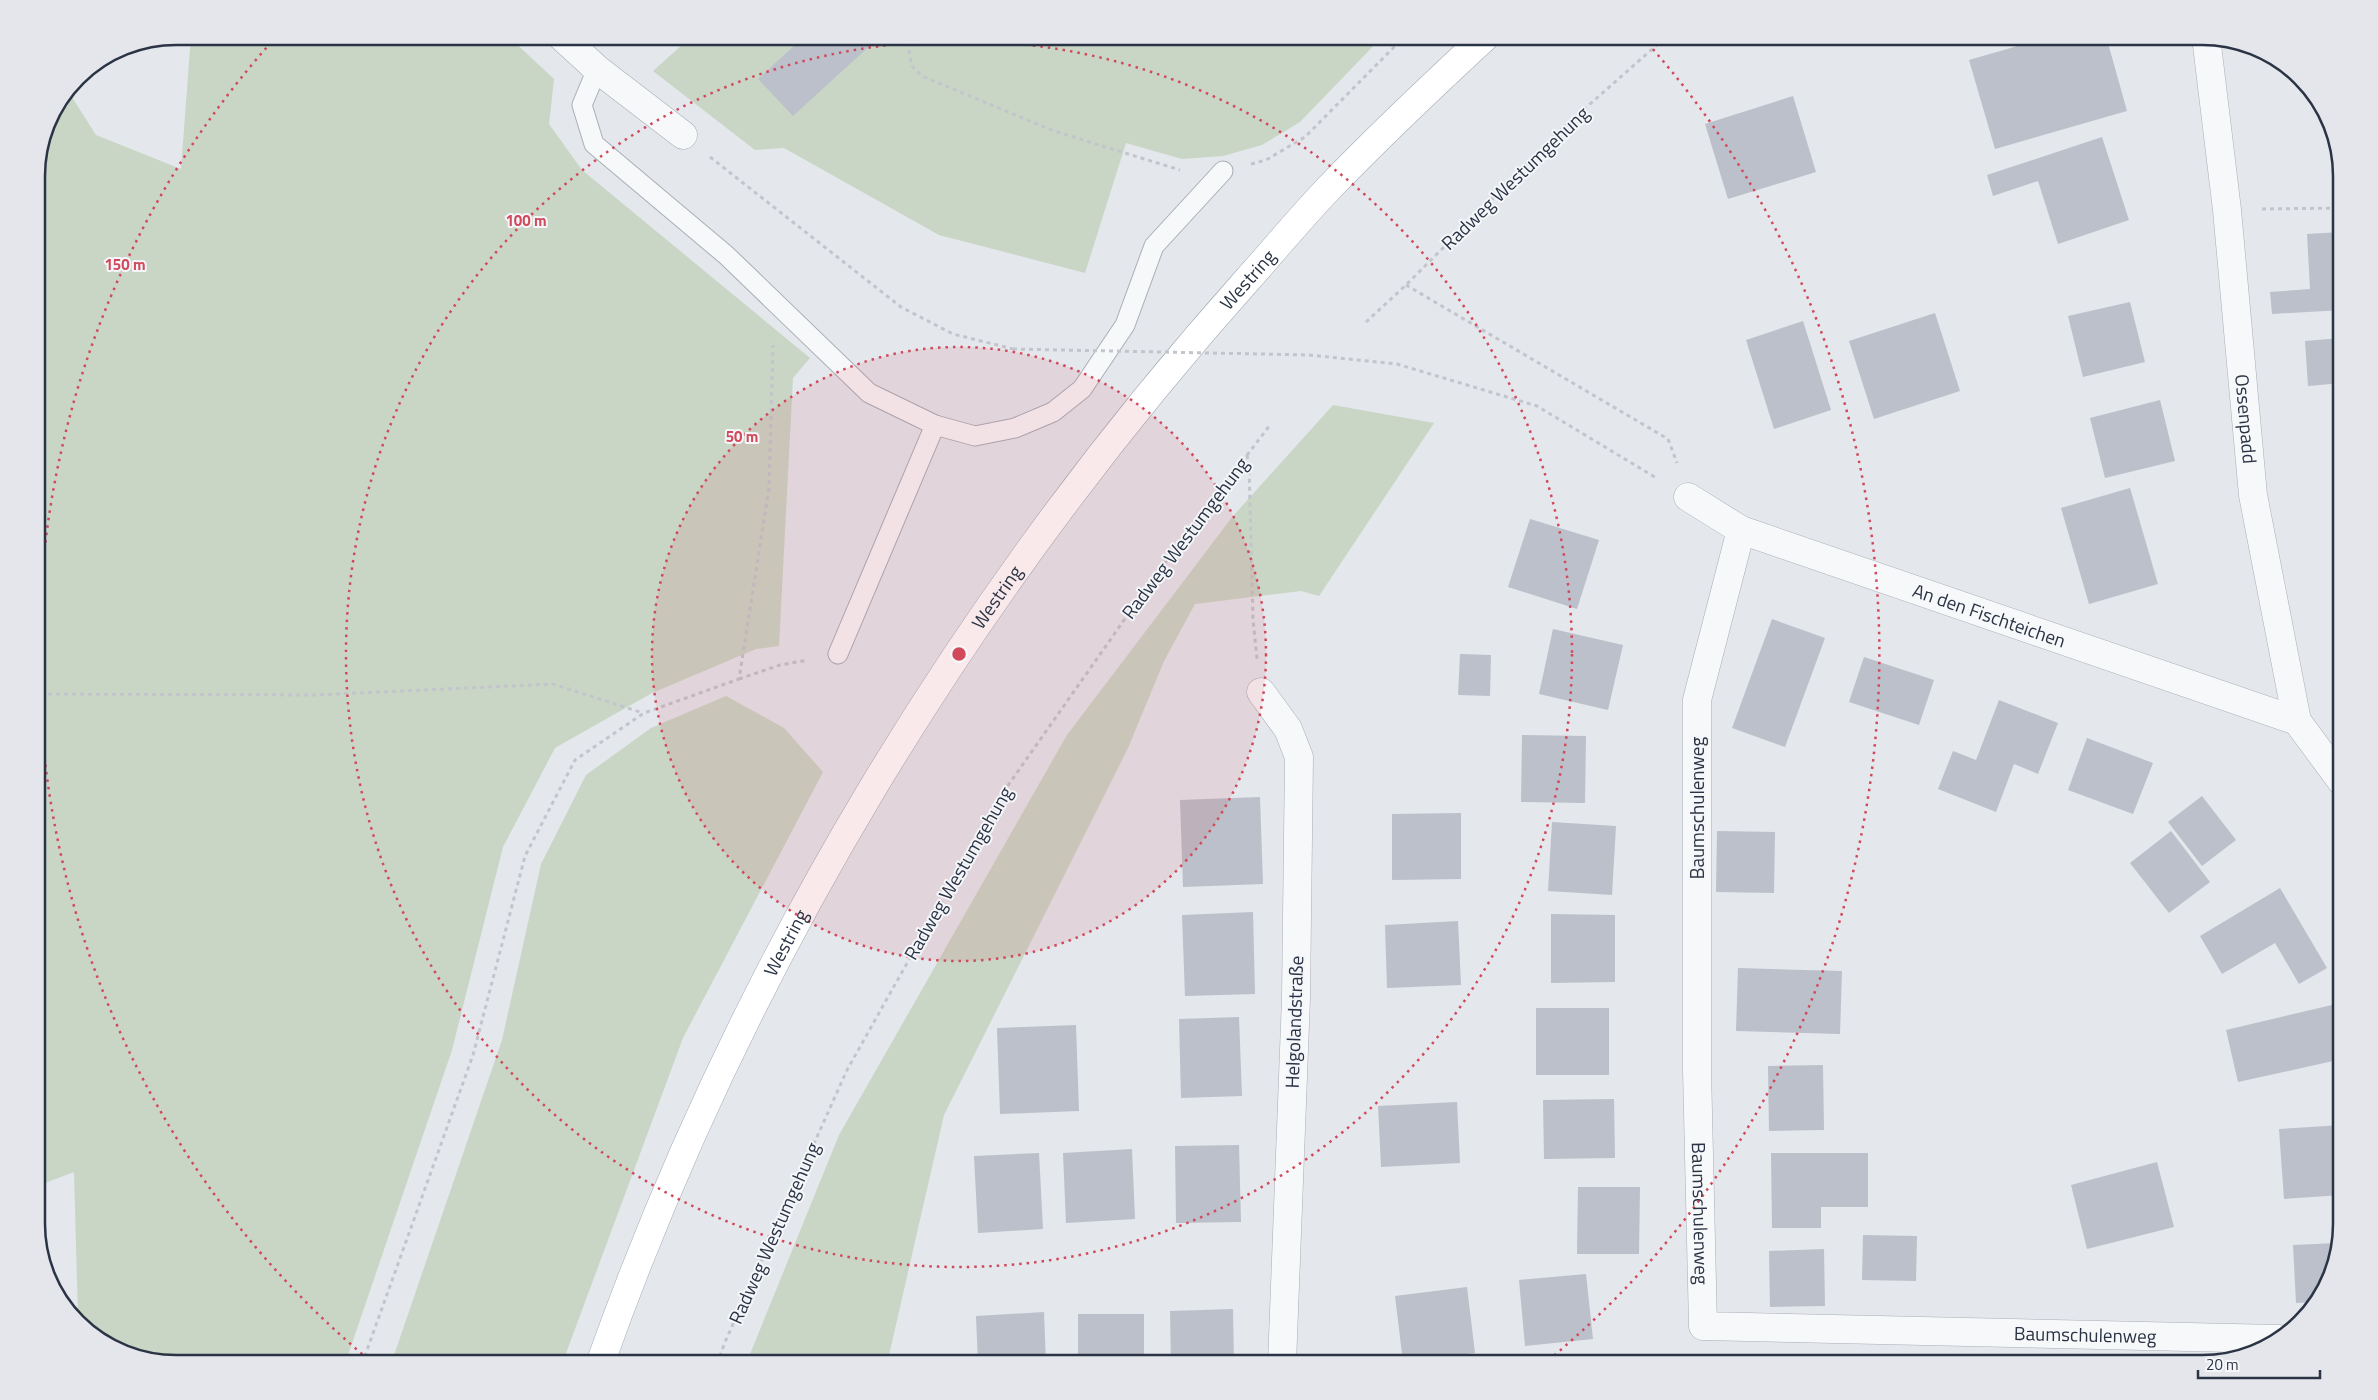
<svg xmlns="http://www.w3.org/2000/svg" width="2378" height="1400" font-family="'Titillium Web',sans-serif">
<rect width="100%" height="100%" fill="#e4e7ec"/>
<g fill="#c9d6c5">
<path d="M191,36H508L554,79L549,124L582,170L810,358L793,378L779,646L756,649L652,693L555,748L503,847L452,1050L345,1364H176L106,1345L78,1317L74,1172L37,1186V167L47,122L68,91L96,135L181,169Z"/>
<path d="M692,36H1383L1300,122L1262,145L1223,156L1182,159L1126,143L1085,273L939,235L784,148L755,150L653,71Z"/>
<path d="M1333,405L1434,423L1319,596L1301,591L1195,604L1164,661L1128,748L944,1115L887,1364H746L839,1135L1067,735L1233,516Z"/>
<path d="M726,696L784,728L823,772L683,1038L562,1364H391L502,1040L541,864L586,775L651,728Z"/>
</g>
<g fill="#bbc0ca">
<path d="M786,36H868L874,42L793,116L758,79L795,45Z"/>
<path d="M2052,36H2106L2127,111L1995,149L1969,60Z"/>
<path d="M1793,96L1816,172L1728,199L1705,124Z"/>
<path d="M2328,126H2329L2337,153H2330Z"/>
<path d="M2102,137L2129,220L2058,244L2038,181L1993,196L1987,175Z"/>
<path d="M2341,232L2342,310L2272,314L2270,292L2310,289L2307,234Z"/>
<path d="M2130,302L2145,362L2083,377L2068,316Z"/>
<path d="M1935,313L1960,391L1874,419L1849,341Z"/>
<path d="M1803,321L1831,410L1774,429L1746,340Z"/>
<path d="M2342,338V383L2308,386L2305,341Z"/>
<path d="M2160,400L2175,461L2105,478L2090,418Z"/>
<rect x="2338" y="419" width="4" height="59"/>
<path d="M2130,488L2158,584L2089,604L2061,508Z"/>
<path d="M1530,519L1599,540L1577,609L1508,587Z"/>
<path d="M1772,619L1825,638L1785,747L1732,728Z"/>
<path d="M1553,629L1623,645L1608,710L1539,694Z"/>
<path d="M1460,654L1491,655L1490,696L1458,695Z"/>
<path d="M1864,657L1934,680L1919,725L1849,702Z"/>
<path d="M1999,700L2058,723L2038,774L2014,764L1996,812L1938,789L1953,751L1976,760Z"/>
<path d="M1522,735L1586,736L1585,803L1521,802Z"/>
<path d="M2087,738L2153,763L2133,814L2068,790Z"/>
<path d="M2202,796L2236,840L2202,866L2168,822Z"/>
<path d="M1260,797L1263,884L1183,887L1180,800Z"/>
<path d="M1461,813V879L1392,880V814Z"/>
<path d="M1552,822L1616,826L1612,895L1548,891Z"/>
<path d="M1717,831L1775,832L1774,893L1716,892Z"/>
<path d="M2171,831L2210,882L2169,913L2130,863Z"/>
<path d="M2280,888L2327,968L2299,984L2275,943L2222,974L2200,936Z"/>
<path d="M1253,912L1255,994L1185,996L1182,915Z"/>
<path d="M1551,914L1615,915V982L1551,983Z"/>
<path d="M1458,921L1461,985L1387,988L1385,925Z"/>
<path d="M1738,968L1842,971L1840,1034L1736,1031Z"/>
<path d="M2336,1004L2342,1032V1059L2238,1082L2226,1030Z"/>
<rect x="1536" y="1008" width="73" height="67"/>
<path d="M1239,1017L1242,1096L1181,1098L1179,1019Z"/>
<path d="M1076,1025L1079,1111L1000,1114L997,1028Z"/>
<path d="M1823,1065L1824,1130L1769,1131L1768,1066Z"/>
<path d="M1614,1099L1615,1158L1544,1159L1543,1100Z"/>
<path d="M1457,1102L1460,1163L1381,1167L1378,1106Z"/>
<path d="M2342,1125V1195L2284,1199L2279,1129Z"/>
<path d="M1239,1145L1241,1222L1176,1223L1175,1146Z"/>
<path d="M1132,1149L1135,1219L1066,1223L1063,1153Z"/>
<path d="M1039,1153L1043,1229L978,1233L974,1156Z"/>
<path d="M1771,1153H1868V1207H1821V1228H1772Z"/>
<path d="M2157,1162L2174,1227L2087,1249L2071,1185Z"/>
<path d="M1578,1187H1640L1639,1254H1577Z"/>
<path d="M1863,1235L1917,1236L1916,1281L1862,1280Z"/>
<path d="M2337,1243L2323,1294L2315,1302L2296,1303L2293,1245Z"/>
<path d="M1824,1249L1825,1306L1770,1307L1769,1251Z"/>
<path d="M1586,1274L1593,1339L1525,1346L1519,1280Z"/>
<path d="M1467,1287L1475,1353L1403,1362L1395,1296Z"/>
<path d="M1233,1309L1234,1364H1171L1170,1311Z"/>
<path d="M1044,1312L1046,1364H978L976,1316Z"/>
<rect x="1078" y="1314" width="66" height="50"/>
</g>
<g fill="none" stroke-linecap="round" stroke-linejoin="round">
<defs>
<g id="service">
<path d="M597,69L582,105L594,144L726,255L869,393L935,425L975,436L1015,428L1053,412L1082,389L1125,325L1154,246L1223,171"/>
<path d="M838,654L935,425"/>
</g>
<g id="minor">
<path d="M561,36L597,69L683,135"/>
<path id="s1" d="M2206,37L2227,210L2253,495L2297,721L2342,782"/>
<path id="s2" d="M1688,497L1741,530L2297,721"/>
<path id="s3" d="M1741,530L1697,700V1070L1703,1326L2278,1339"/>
<path d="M1261,692L1288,729L1299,757L1296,998L1282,1364"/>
</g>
<g id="primary">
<path id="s4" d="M600,1364C742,964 966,595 1248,279C1275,249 1301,217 1329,188C1379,136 1432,86 1486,36"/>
</g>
</defs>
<use href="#service" stroke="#a9aeb7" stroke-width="21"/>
<use href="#minor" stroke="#a9aeb7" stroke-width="29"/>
<use href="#primary" stroke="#a3abb8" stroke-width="29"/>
<g stroke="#c2c5cb" stroke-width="3" stroke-dasharray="4 4" stroke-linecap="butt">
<path d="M917,36L909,51L912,66L922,76L1054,131L1180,170"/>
<path d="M710,157L901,307L953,334L1013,349"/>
<path d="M1251,164L1266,160L1305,137L1405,36"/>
<path d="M2262,209L2341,208"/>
<path d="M1406,285L1668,439L1677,463"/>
<path d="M1366,322L1406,285L1564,127L1667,36"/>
<path d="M1309,355L1397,364L1537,406L1658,479"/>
<path d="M1247,455L1249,466L1253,619L1257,659"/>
<path d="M739,679L780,665L808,660"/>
<path d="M48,694L315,695L553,684L643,713"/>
<path d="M362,1364L473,1055L525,856L575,760L644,713L739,679L769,488L773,345"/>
<path d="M717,1364L725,1342L847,1070L1002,794L1155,576L1270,425"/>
</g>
<use href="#service" stroke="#f7f8fa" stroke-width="19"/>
<use href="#minor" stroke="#f7f8fa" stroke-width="28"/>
<use href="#primary" stroke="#fff" stroke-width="28"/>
<path stroke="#c2c5cb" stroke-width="3" stroke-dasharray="4 4" stroke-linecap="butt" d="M1013,349L1309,355"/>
</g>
<circle cx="959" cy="654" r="307" fill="#d1495b" fill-opacity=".12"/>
<g fill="none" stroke="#d1495b" stroke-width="2.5" stroke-dasharray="2.5 5">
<circle cx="959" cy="654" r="307"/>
<circle cx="959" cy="654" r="613"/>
<path d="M368 1359A920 920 0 0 1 275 38M1643 38A920 920 0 0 1 1550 1359"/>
</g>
<g text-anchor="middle" stroke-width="4" stroke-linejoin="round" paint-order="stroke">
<g font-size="19" fill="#2b3445" stroke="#f4f6f9">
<text transform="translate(1515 178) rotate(-44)" y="7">Radweg Westumgehung</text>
<text dy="7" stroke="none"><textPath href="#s4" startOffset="1271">Westring</textPath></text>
<text dy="7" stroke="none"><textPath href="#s1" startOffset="384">Ossenpadd</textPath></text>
<text transform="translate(1185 538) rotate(-53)" y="7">Radweg Westumgehung</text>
<text dy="7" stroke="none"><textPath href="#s4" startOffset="866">Westring</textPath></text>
<text dy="7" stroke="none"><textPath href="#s2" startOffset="325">An den Fischteichen</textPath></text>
<text transform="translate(1697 808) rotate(-90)" y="7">Baumschulenweg</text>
<text transform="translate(958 873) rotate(-60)" y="7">Radweg Westumgehung</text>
<text dy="7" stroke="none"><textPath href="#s4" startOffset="461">Westring</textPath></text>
<text transform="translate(1294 1022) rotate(-88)" y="7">Helgolandstraße</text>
<text dy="7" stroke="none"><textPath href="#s3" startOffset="689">Baumschulenweg</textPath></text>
<text transform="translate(774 1233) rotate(-66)" y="7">Radweg Westumgehung</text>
<text dy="7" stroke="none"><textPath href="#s3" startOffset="1184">Baumschulenweg</textPath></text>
</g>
</g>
<path d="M0 0H2378V1400H0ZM176 45H2202A131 131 0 0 1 2333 176V1224A131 131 0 0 1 2202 1355H176A131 131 0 0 1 45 1224V176A131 131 0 0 1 176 45Z" fill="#e4e6eb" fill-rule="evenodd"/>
<path fill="none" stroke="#2b3445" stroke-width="2.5" d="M176 45H2202A131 131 0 0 1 2333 176V1224A131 131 0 0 1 2202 1355H176A131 131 0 0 1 45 1224V176A131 131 0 0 1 176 45Z"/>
<circle cx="959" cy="654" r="8" fill="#d1495b" stroke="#f4f6f9" stroke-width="2.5"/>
<g font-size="15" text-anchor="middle" font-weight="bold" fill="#d1495b" stroke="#f4f6f9" stroke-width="4" stroke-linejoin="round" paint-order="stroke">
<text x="526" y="226">100 m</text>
<text x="125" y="270">150 m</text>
<text x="742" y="442">50 m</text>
</g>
<path d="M2198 1370v8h122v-8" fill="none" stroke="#2b3445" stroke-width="2.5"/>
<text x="2206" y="1370" font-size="15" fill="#2b3445" stroke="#f4f6f9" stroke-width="4" paint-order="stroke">20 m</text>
</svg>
